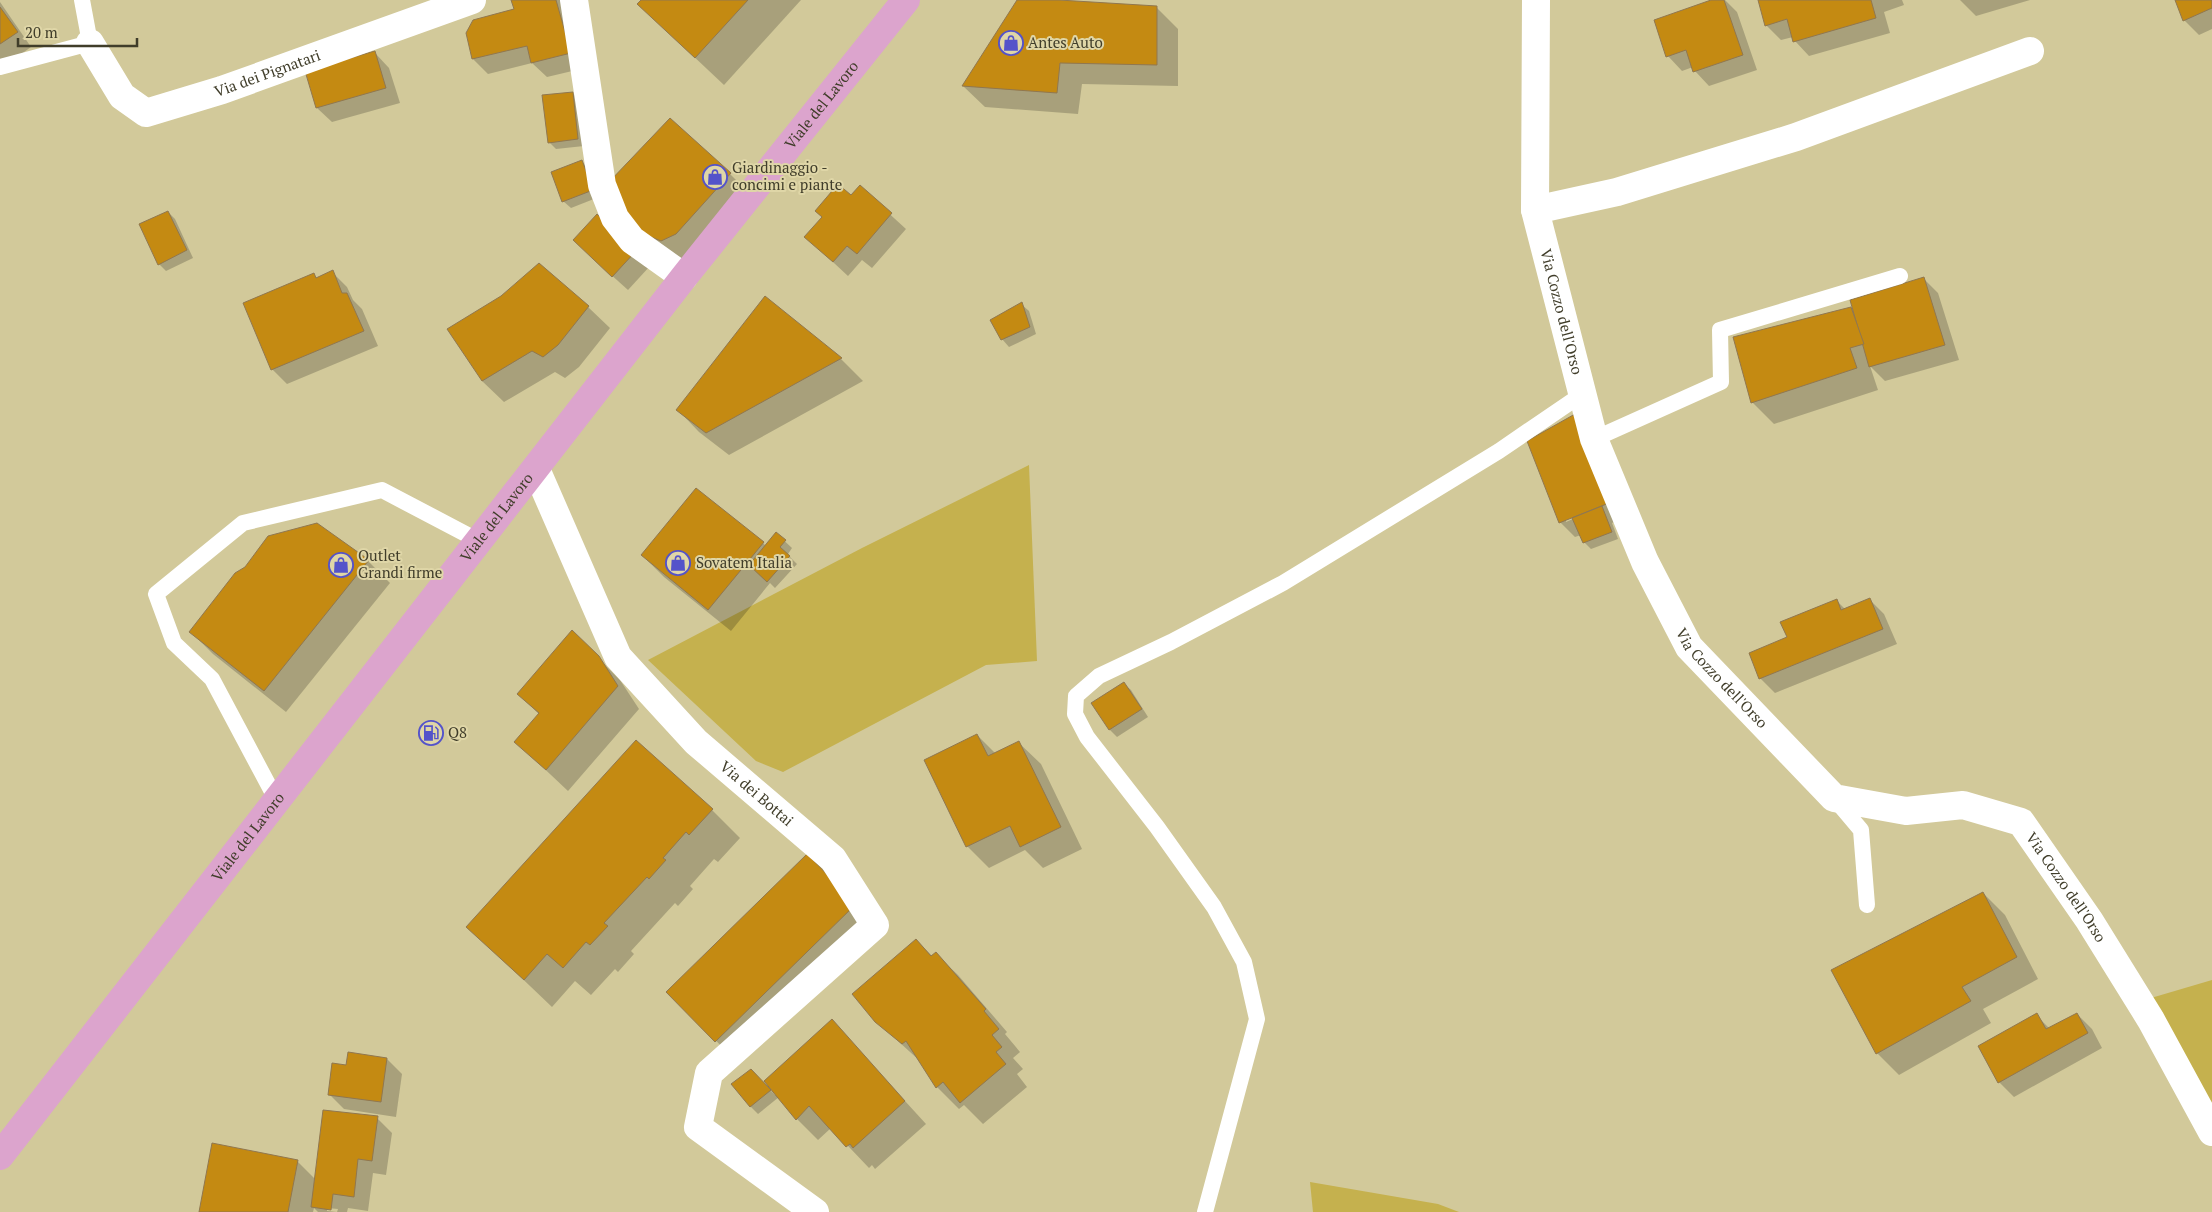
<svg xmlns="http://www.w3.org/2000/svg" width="2212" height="1212" font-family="'PT Serif',serif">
<rect width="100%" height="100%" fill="#d2c99a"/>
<g fill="#c5b14e">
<path d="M1029,465L1037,661L986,665L783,772L756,761L648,660L862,548Z"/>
<path d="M2212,980V1112L2151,998Z"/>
<path d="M1310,1182L1438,1204L1459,1212H1313Z"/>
</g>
<g fill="#0003" fill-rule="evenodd">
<path d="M513,0H566L585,68L547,77L532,63L488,74L473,59L516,10Z"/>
<path d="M642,0H801L724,85L638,4Z"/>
<path d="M1019,0L1156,7L1178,29V86L1082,84L1078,114L985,107L963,86Z"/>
<path d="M1715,0H1725L1737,12L1757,70L1709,86L1695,71L1693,67L1682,71L1668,56Z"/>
<path d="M1759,0H1902L1904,5L1884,12L1890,33L1809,56L1795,41L1793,37L1781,40L1766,25Z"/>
<path d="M1960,0H2030L1976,16Z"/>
<path d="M2177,0H2212V29L2199,35L2185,21Z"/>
<path d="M0,2L31,47L3,67L0,65Z"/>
<path d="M375,53L389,68L400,103L332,122L317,108Z"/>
<path d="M572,93L580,100L584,146L556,149L549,142Z"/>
<path d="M582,162L589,169L599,197L571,208L563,201Z"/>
<path d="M730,174L751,195L683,262L630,227Z"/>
<path d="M860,187L906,229L872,268L862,260L848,276L806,237L851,197Z"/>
<path d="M168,212L175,219L193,258L166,271L159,264Z"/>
<path d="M597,216L650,266L628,290L589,255Z"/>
<path d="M332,272L347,287L353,300L362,309L378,346L287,384L272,369L313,274L317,278Z"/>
<path d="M1923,278L1938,293L1959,360L1885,381L1870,366L1878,390L1774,424L1752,402L1851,308L1854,311Z"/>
<path d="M765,298L841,359L863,381L729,455L699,432L678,410Z"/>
<path d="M1021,304L1029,311L1036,334L1009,347L1002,339Z"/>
<path d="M588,307L610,328L579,367L565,378L555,372L504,402L482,381Z"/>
<path d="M1574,415L1623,518L1612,523L1618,539L1591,549L1584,542L1581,535L1575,537L1560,522ZM1573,516L1575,518L1566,522V519Z"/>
<path d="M317,524L368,561L390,583L286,712L213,654L191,632Z"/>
<path d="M776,533L792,548L782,563L784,565L790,557L797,564L775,588L770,583L731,631L664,577L642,555L763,543L766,546Z"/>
<path d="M1869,599L1884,614L1897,644L1775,693L1760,678L1789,638L1836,600L1845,609Z"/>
<path d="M572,632L620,680L639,709L568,791L516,742L540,715L518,694Z"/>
<path d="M1123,683L1131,690L1148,717L1117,737L1110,730L1093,703Z"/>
<path d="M977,735L996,754L1019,743L1041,764L1082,849L1043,868L1025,850L989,868L967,846Z"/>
<path d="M712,810L740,838L718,862L714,859L690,886L693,889L678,906L675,903L631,951L634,954L618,972L615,969L591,995L575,981L552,1007L468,927Z"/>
<path d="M806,856L876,927L738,1063L668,992Z"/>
<path d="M1983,893L2005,915L2038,979L1983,1009L1991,1023L1899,1075L1877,1053Z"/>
<path d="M916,940L933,957L936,954L958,975L1007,1032L1005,1034L1020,1052L1013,1058L1023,1069L1017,1074L1027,1087L983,1124L964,1105L959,1109L937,1087L921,1062L876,1021Z"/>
<path d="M2077,1014L2092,1029L2102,1048L2014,1097L1999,1082L2036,1015L2050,1029Z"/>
<path d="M832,1021L926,1124L875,1169L872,1165L869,1168L831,1128L818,1140L797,1119L779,1097L758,1114L750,1106L751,1070L775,1095Z"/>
<path d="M387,1059L402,1074L396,1117L344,1109L329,1094L347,1066Z"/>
<path d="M377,1118L392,1133L386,1175L373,1173L368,1211L348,1208L347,1212H318L314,1208L313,1212H200L297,1161L316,1180ZM327,1208L338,1209L337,1212L327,1211Z"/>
</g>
<g fill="#c48a12" stroke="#907750">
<path d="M511,0H556L571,53L531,63L527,46L472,59L466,33L473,20L514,9Z"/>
<path d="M641,0H748L695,58L637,4Z"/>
<path d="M1017,0H1059L1157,6V65L1060,63L1057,93L962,86Z"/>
<path d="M1711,0H1724L1743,55L1693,72L1686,50L1666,57L1654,20Z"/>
<path d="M1758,0H1871L1876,18L1793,42L1787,19L1765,26Z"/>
<path d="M2175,0H2212V8L2183,21Z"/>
<path d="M0,7L18,32L0,44Z"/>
<path d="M375,51L386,88L316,108L305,71Z"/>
<path d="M573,92L578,139L548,143L542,95Z"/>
<path d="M670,118L731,173L676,234L661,241L629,228L609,182Z"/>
<path d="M582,160L593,190L562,202L551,172Z"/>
<path d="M838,184L851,195L860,185L892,213L857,254L847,246L833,262L804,237L822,217L815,211Z"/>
<path d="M168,211L187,250L158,265L139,224Z"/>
<path d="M597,214L636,251L612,277L573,240Z"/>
<path d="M539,263L589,306L558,345L543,357L532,351L482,381L447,329L501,296Z"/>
<path d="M333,270L342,293H347L364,331L271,370L243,303L314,273L316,278Z"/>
<path d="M1924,277L1945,345L1869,367L1850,300Z"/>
<path d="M765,296L842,358L706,433L676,410Z"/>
<path d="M1022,302L1030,327L1001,340L990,320Z"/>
<path d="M1851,307L1864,344L1850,348L1857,368L1751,403L1733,337Z"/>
<path d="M1575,414L1609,503L1559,523L1527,441Z"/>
<path d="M696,488L764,542L708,610L641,555Z"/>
<path d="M1602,506L1612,532L1583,543L1572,518Z"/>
<path d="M317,523L369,560L264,691L189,632L235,573L245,567L268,536Z"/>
<path d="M776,532L786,540L780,547L790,556L767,582L749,565Z"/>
<path d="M1870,598L1883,629L1759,679L1749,653L1787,637L1780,622L1837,599L1841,610Z"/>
<path d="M572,630L599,656L618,686L546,770L514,742L539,713L517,694Z"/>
<path d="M1124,682L1142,709L1109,730L1091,703Z"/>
<path d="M977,734L988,756L1019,741L1061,827L1020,847L1010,826L966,847L924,760Z"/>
<path d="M636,740L713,809L689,835L686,832L663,858L666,860L649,879L647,877L604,923L608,926L590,945L586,942L563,968L547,954L524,980L466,927Z"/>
<path d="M807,854L856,904L715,1042L666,992Z"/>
<path d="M1983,892L2017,957L1962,987L1971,1001L1876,1054L1831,970Z"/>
<path d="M916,939L931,956L936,952L986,1009L984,1011L999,1029L992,1035L1002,1047L996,1052L1006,1064L960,1103L943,1082L936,1088L906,1041L902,1044L875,1022L852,994Z"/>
<path d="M2037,1013L2046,1029L2077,1013L2088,1033L1998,1083L1978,1046Z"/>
<path d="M832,1019L905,1101L853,1148L850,1144L846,1147L809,1106L796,1120L764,1081Z"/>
<path d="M348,1052L387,1058L381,1102L328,1095L332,1063L346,1065Z"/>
<path d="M751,1069L771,1090L750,1107L731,1084Z"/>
<path d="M323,1110L378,1116L372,1161L358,1159L354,1197L333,1194L331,1210L311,1207Z"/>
<path d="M212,1143L298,1160L288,1212H199Z"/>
</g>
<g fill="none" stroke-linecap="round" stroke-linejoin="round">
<g stroke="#fff" stroke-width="16">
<path d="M0,67L90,43L82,0"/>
<path d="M1594,439L1721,382L1720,330L1900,276"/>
<path d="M1834,798L1861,830L1867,905"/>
<path d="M277,801L212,679L174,643L156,594L243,523L382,490L479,541"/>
<path d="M1205,1212L1257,1019L1244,962L1214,907L1157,827L1087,737L1075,714L1076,696L1099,676L1171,642L1283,583L1499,451L1581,395"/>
</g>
<g stroke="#fff" stroke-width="28">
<path d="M574,0L602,185L615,218L632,240L684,277"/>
<path id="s1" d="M1536,0L1535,210L1594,439L1645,562L1689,647L1834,798L1906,811L1963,805L2021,822L2089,920L2151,1020L2212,1132"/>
<path id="s2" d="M90,43L122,96L146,113L222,90L472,0"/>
<path d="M1535,210L1617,192L1796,137L2030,51"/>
<path id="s3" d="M536,469L618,657L696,742L833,859L875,925L709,1073L698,1127L815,1212"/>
</g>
<path stroke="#dca4cd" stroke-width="28" id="s4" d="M0,1156L684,277L906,0"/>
</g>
<defs>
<symbol id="shop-ring" viewBox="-11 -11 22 22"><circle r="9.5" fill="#dfd6a7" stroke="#5453ca" stroke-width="1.5"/><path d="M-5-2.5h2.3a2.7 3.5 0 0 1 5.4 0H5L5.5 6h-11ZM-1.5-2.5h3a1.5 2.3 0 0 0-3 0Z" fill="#5453ca"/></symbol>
<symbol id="fuel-ring" viewBox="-11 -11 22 22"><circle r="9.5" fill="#dfd6a7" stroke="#5453ca" stroke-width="1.5"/><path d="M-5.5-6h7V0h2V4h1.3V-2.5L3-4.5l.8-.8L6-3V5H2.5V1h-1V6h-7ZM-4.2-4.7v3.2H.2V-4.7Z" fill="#5453ca"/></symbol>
</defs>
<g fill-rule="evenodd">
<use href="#shop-ring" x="997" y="29" width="28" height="28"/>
<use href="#shop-ring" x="701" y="163" width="28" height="28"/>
<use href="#shop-ring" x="664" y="549" width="28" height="28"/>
<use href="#shop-ring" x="327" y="551" width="28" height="28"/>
<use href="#fuel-ring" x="417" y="719" width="28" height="28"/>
</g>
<g text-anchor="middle" stroke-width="4" stroke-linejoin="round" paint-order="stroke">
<g font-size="15" fill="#403d2a" stroke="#dfd6a7" text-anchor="start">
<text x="1028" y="48">Antes Auto</text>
<text x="732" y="173">Giardinaggio -<tspan x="732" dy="17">concimi e piante</tspan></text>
<text x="358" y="561">Outlet<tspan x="358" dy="17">Grandi firme</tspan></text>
<text x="696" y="568">Sovatem Italia</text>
<text x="448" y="738">Q8</text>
</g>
<g font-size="15" fill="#403d2a" stroke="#dfd6a7">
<text dy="5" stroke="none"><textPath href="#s2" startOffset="219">Via dei Pignatari</textPath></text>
<text dy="5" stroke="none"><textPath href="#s4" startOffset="1334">Viale del Lavoro</textPath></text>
<text dy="5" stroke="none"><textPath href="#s1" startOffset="315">Via Cozzo dell'Orso</textPath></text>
<text dy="5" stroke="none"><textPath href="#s4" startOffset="809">Viale del Lavoro</textPath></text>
<text dy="5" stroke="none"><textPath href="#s1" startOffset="720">Via Cozzo dell'Orso</textPath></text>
<text dy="5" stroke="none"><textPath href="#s3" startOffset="400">Via dei Bottai</textPath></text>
<text dy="5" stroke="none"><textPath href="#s4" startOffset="404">Viale del Lavoro</textPath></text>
<text dy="5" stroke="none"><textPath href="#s1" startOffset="1155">Via Cozzo dell'Orso</textPath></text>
</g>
</g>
<path d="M18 38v8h119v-8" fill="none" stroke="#403d2a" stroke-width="2.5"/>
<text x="25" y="38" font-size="15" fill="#403d2a" stroke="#dfd6a7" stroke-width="4" paint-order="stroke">20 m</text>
</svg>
